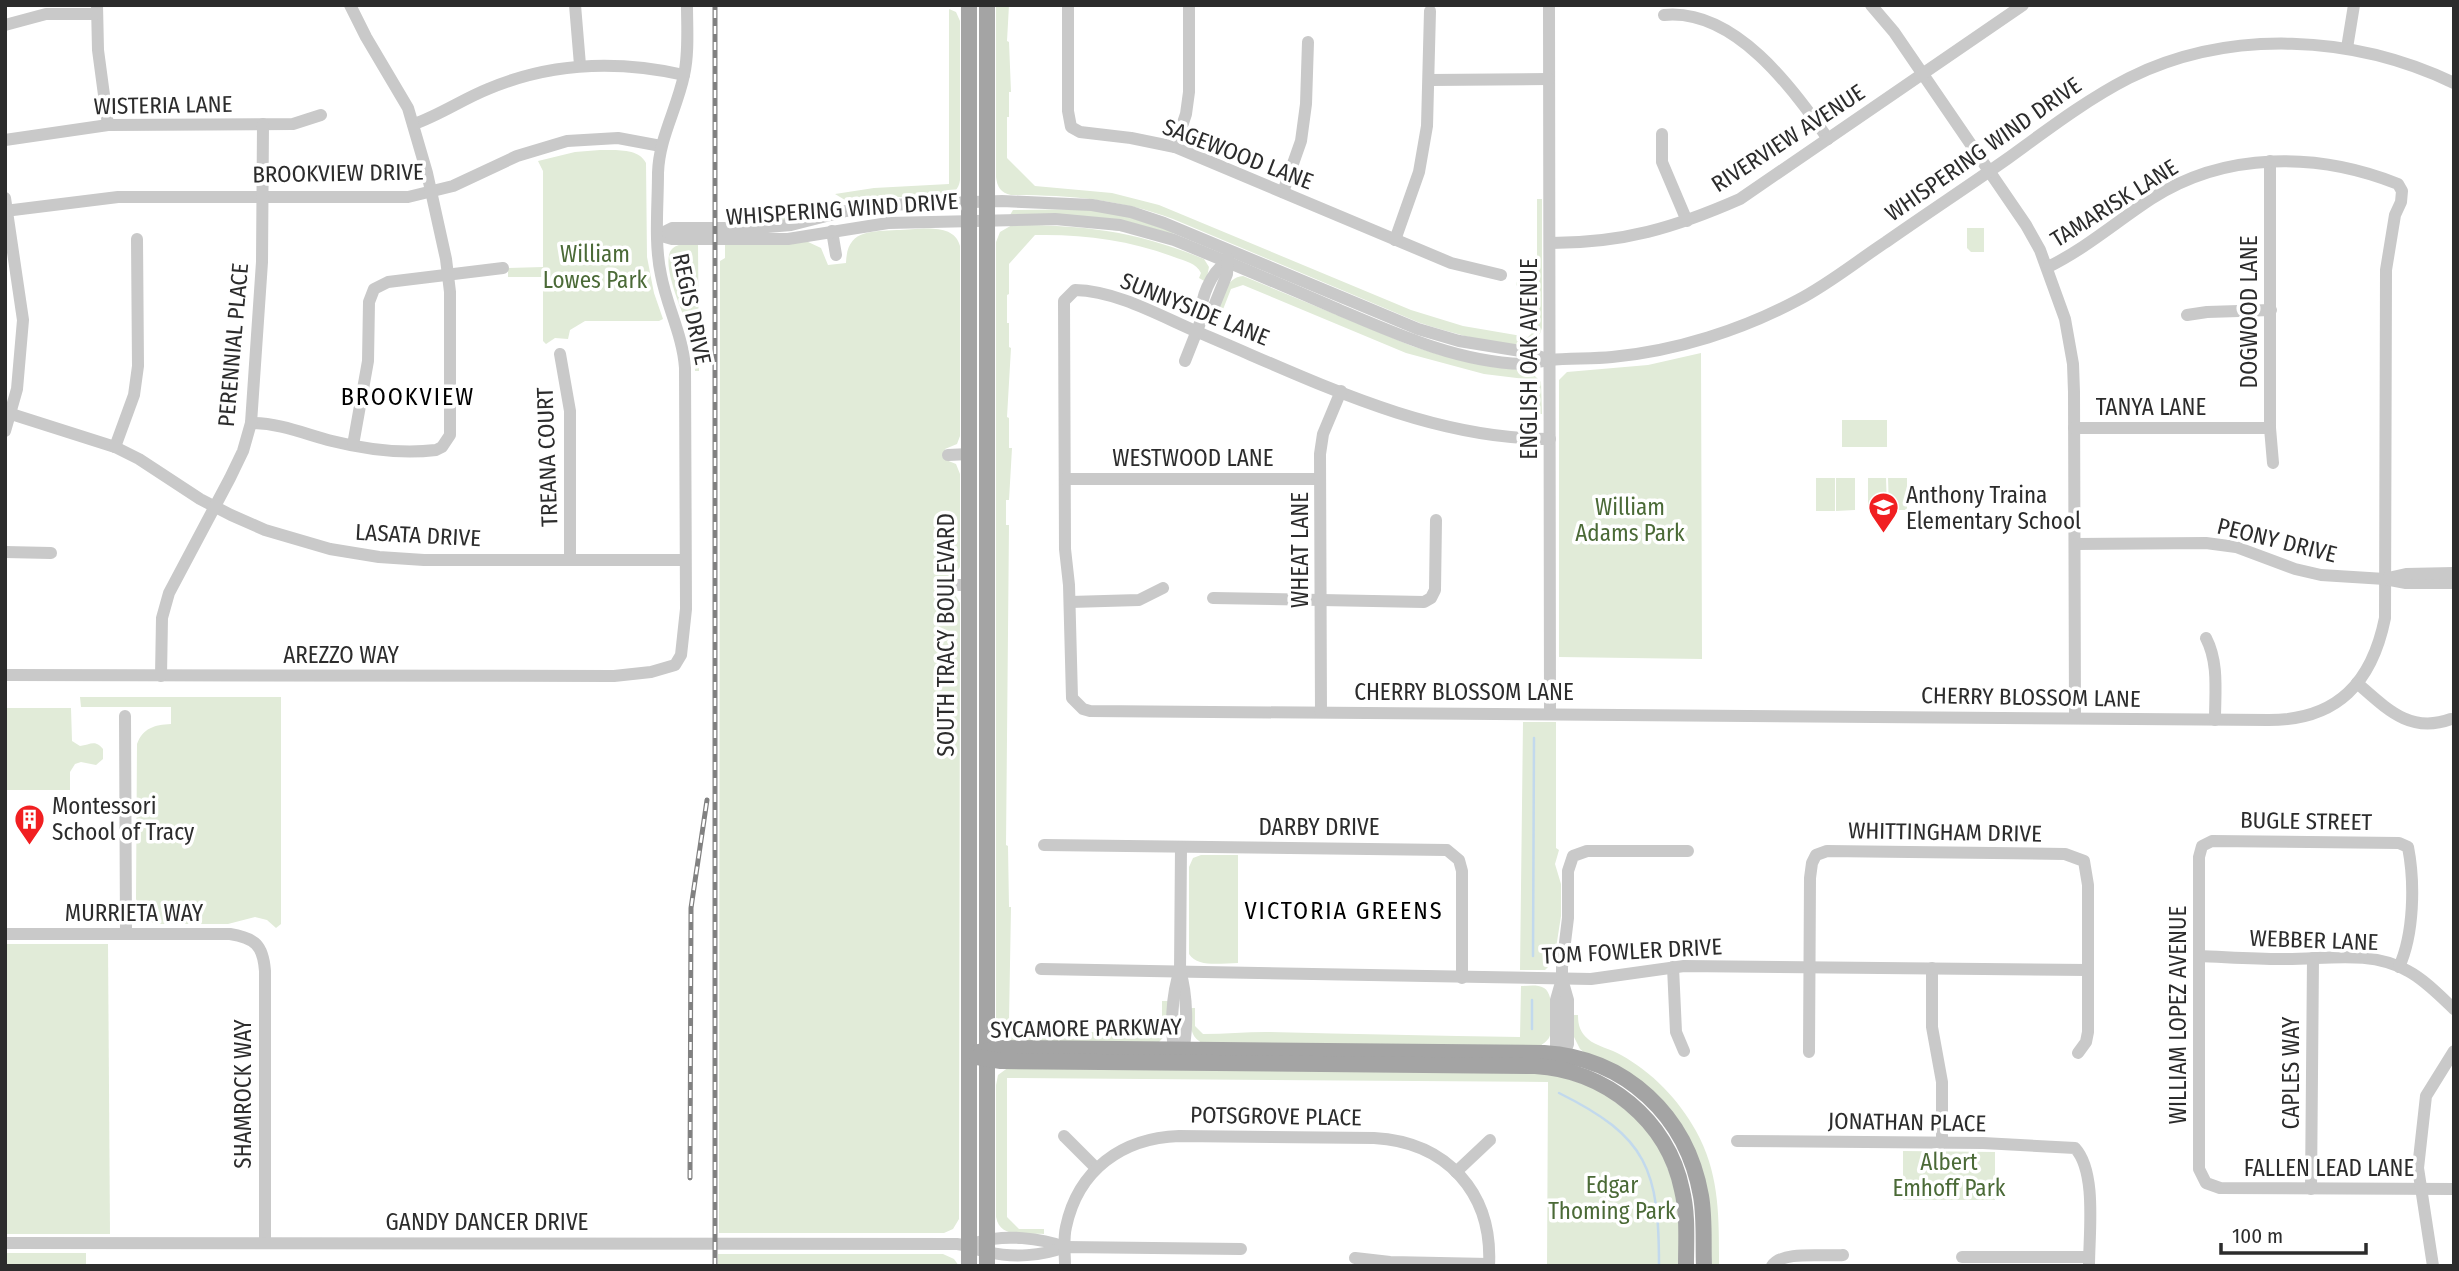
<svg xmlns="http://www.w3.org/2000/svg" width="2459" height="1271" font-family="'Fira Sans Condensed',sans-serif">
<rect width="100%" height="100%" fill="#fff"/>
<g fill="#e1ebd8">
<path d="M996,5H1009L1007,41L1009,42L1011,92H1009V117H1007V158L1035,186L1112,193L1159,205L1411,310L1463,326L1528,337L1537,328V293L1523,291L1516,285L1519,274H1537V199H1542V328L1538,339C1520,355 1443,330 1420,323L1173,219C1120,199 1067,195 1011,195C1001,193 997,187 996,177Z"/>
<path d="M949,9L956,12L960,21V180C959,189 953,195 944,197H895L852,201L845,200L835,194L874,188L949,184Z"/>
<path d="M600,150C615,150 639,148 646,163L647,257L654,293L663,319L659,321H585L570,330L568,339L555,338L546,344L543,341V277H508V268L543,267V171L538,161L575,152Z"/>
<path d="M813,202L805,215L793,221L726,223V206L794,205Z"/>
<path d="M1095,209L1163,225L1181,240L1010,215L1013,210Z"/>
<path d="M1012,225C1085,225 1136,231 1204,259L1209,267L1206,282L1199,278L1201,273C1196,263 1185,261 1174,257C1129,240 1084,234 1035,235L1009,264V294L1007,295V323H1009V347L1011,348L1007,417L1009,418V448H1012L1009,500H1006V525H1009L1006,845L1008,846L1009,907H1011L1009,1021L1017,1031L1157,1033L1162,1027V1001H1169L1168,1032L1159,1042L1008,1041L1000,1036L996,1026V242L1000,232Z"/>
<path d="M1967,228H1984V252H1971L1967,248Z"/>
<path d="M897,230C917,230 954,221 960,246V436L957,444L945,449L946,460L956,464L960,474V567L954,576L946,580V590L954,593L960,603L959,1219L953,1229L944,1233H719L720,261L725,258V244L806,241L821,248L828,265L846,263C847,229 870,232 897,230Z"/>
<path d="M698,244L699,371H695C694,358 693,346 690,333C685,317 659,263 672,249C678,242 690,245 698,244Z"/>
<path d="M1243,276L1412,346L1440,355L1495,367L1530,371L1541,382L1542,414H1535L1534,389L1525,379L1484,374L1406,353L1243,285L1231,289L1222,312L1217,311C1223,297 1226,277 1243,276Z"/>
<path d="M1701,353L1702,659L1559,657V380L1567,372L1648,365Z"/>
<rect x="1842" y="420" width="45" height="27"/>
<rect x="1816" y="478" width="19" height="33"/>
<path d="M1836,478H1855V510L1836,511Z"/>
<path d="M1868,478H1886L1887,510H1868Z"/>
<path d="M1888,478H1907V510H1889Z"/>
<path d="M80,697H281V924L276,928L267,920L255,917L228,924H155L142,916L136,899L137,744C143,728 154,725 171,724V707H81Z"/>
<path d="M5,708H71L72,741L80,746C90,745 95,739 103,749V759L96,765L81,762L75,764L70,772V790H5Z"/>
<path d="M1523,722H1556V848L1559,850L1555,864L1561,884V916L1554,961L1545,970H1520Z"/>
<path d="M1201,855H1238V963C1222,963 1198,968 1189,954V867L1193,858Z"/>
<path d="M5,944H108L110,1234H5Z"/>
<path d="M1521,986C1528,986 1537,984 1544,988C1554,993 1554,1028 1549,1038C1546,1042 1544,1043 1540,1046L1205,1044C1188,1038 1191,1023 1190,1008H1195V1026L1203,1034C1225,1034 1245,1032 1267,1032C1351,1034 1435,1036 1520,1037Z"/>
<path d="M1574,1015H1578C1578,1025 1580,1032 1588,1039C1595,1046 1612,1049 1621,1055C1652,1072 1679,1100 1696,1131C1720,1174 1719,1218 1719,1266H1709L1687,1138L1580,1049L1574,1037Z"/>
<path d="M1009,1067L1530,1072L1559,1076L1598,1089L1640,1121L1660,1148L1678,1196L1681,1266H1547L1548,1082L1007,1078V1217L1019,1229H1044V1234C1026,1233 1000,1239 996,1217V1085L998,1075Z"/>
<path d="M1903,1151L1995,1152V1200H1903Z"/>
<rect x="5" y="1253" width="81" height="13"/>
<path d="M718,1254H943L954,1259L959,1266H718Z"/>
</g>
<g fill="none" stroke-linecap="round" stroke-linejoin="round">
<g stroke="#c2d9ed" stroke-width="2.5">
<path d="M1533,956L1534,738"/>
<path d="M1532,1029V1000"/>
<path d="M1559,1093C1648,1137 1659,1170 1659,1266"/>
</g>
<g stroke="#c9c9c9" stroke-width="12">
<path d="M97,5L98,50L108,125"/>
<path d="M575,5L580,65"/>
<path d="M1068,5V111L1071,127L1080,132L1131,138L1175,147L1451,263L1501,275"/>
<path d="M1549,5L1550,714"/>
<path d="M1871,5L1894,32L2026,225L2040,250L2065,319L2073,364L2074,392L2075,718"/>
<path d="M1664,15C1734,8 1793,88 1828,139"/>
<path d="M5,25L46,14H97"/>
<path d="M2347,48L2354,5"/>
<path d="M1430,80L1549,79"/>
<path d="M414,124C440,115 463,99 488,89C552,62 617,60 684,75"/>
<path d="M1662,134V162L1687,221"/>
<path d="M5,140L108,125L293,124L321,115"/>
<path d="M1175,147L1186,114L1189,92V5"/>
<path d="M2270,161V428L2273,463"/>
<path d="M1283,192L1301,141L1306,104L1308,42"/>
<path d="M5,198L23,320L17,389L5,431"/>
<path d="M5,211L118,197H408L453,186L517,156L567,141L618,138L661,146"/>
<path d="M832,231L836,255"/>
<path d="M658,235L672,239H788L888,223L1055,219L1120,225L1174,240C1228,262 1282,285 1335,308C1394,333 1457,362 1522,364C1531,364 1540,361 1549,360C1570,358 1592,359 1612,357C1676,351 1742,330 1798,300C1829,284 1857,261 1886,242C1926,214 1967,187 2007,159C2047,130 2086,100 2129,78C2230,28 2354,35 2454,83"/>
<path d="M658,235L672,228H756L791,225L846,211L886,205L1002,201L1092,205L1131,212L1164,223L1418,329L1459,341L1527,352L1546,359"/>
<path d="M1395,240L1419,172L1427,126L1430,11"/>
<path d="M1551,243C1623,243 1674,228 1740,199L2023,5"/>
<path d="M2187,315L2207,312L2271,310"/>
<path d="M1202,318C1199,299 1211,273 1226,262"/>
<path d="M560,354L570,411V560"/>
<path d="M1185,361L1202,318L1212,311L1227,274L1228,258"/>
<path d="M5,412L115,447L139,459L200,499L231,515L265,530L330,549L379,557L424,560H685"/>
<path d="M251,423C280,423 305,434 332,441C364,449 403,454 436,450L442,447L450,435V292L446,259L427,173L408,108L366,37L350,5"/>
<path d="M2074,428H2270"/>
<path d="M1550,439C1426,439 1312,380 1200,333C1162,317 1118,291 1075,290L1064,301L1065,549L1069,585L1072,698L1083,709L1090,711L2269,720C2338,720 2372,682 2385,618L2386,270L2395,215L2401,202L2402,191L2398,184C2318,152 2225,151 2151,199C2116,222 2085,249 2048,267"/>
<path d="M353,445L368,361L369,302L374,289L388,282L503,268"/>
<path d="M115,447L134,395L138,366L137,239"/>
<path d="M948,455L969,454"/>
<path d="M1065,479H1320"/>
<path d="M2075,544L2206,543L2236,547L2295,569L2321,575L2385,579L2406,583H2454"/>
<path d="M5,552L51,553"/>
<path d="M2388,578L2406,574L2454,573"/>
<path d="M948,585H969"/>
<path d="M1213,598L1424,602L1431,598L1435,590L1436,520"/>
<path d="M1070,602L1139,600L1163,588"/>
<path d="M2206,638C2219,663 2215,692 2215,720"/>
<path d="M5,675L614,676L651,672L675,665L681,655L686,609L685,368C683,336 667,307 661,275C654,243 658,207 658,173C659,138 677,109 684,75C689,53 687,28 687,5"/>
<path d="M161,676L162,618L169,593L230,478L243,451L251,423L262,262L263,124"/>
<path d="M2357,683C2387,709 2410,734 2451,719"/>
<path d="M1321,712L1320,454L1323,434L1341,391"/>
<path d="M125,716L126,933"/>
<path d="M1044,845L1447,850L1459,860L1462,871V978"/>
<path d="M5,934H230C255,938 263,945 265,971V1243"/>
<path d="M2199,956C2226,957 2253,959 2281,959C2324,960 2369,949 2408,971C2425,980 2440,996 2454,1009"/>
<path d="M1673,967L1676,1032L1684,1051"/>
<path d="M2399,967C2414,934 2415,883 2408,847L2399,843L2212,841L2202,846L2199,857V1169L2206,1183L2220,1188L2454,1189"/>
<path d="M1932,968V1027L1942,1082V1143"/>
<path d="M1041,969L1591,979L1684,966L2088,970"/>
<path d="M1180,971C1187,993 1189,1034 1181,1056"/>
<path d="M1809,1052L1810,878L1812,863L1816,855L1827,851L2065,854L2084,861L2088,885V1032L2086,1042L2078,1053"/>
<path d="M1176,1055C1169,1033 1172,992 1180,971L1181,847"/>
<path d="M1556,1061V1000L1562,979"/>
<path d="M1561,1062L1568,1044V1000L1562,979V967L1568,918V871L1573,856L1587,851H1688"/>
<path d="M1064,1136L1096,1168"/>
<path d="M1737,1141L1983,1143L2075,1148C2097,1172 2089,1233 2089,1266"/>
<path d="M1456,1172L1490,1140"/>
<path d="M2311,1189L2313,958"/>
<path d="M979,1242C1004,1234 1041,1238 1065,1247"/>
<path d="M5,1243L957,1244C968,1245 977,1250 988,1252C1013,1258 1042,1256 1065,1247L1241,1249"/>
<path d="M1962,1257H2089"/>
<path d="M1355,1258L1390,1262L1489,1264"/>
<path d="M1065,1266C1065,1253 1063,1240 1066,1227C1078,1170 1122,1138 1179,1136L1374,1138C1447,1142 1493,1193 1489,1266"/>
<path d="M1772,1266C1782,1250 1825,1257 1843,1255"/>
<path d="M2433,1266L2418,1168L2426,1096L2454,1051"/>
</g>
<g stroke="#a4a4a4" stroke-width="16">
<path d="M969,5V1266"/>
<path d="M987,5V1266"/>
<path d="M979,1052L1004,1048L1544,1053C1626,1058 1687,1116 1701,1196C1705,1219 1703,1243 1704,1266"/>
<path d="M977,1057L1001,1061L1535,1066C1605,1070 1668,1120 1682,1190C1688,1215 1686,1240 1686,1266"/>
</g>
<defs>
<g id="rail">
<path d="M690,1178L691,908L707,800"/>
<path d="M715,1266V5"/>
</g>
</defs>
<use href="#rail" stroke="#818181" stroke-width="5"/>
<use href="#rail" stroke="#fff" stroke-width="2.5" stroke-dasharray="8" stroke-linecap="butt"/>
</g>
<defs>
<symbol id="school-pin" viewBox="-11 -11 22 30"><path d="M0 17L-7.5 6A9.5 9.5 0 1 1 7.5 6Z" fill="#f11f21" stroke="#fff"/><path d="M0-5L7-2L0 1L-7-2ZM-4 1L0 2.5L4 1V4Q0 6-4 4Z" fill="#fff"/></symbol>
<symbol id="building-pin" viewBox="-11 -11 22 30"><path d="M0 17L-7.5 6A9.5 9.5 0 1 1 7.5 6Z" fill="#f11f21" stroke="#fff"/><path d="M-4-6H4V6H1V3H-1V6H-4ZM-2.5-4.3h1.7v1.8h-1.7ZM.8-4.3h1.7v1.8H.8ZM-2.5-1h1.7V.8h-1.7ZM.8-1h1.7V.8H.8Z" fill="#fff"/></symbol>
</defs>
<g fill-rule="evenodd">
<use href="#school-pin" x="1866" y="490" width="35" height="47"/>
<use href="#building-pin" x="12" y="802" width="35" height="47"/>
</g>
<g text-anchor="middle" stroke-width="7" stroke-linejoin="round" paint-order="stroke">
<g font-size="23" fill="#2c2c2c" stroke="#fff">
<text transform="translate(163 105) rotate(-1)" y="8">WISTERIA LANE</text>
<text transform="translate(1788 138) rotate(-33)" y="8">RIVERVIEW AVENUE</text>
<text transform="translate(1983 149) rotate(-35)" y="8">WHISPERING WIND DRIVE</text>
<text transform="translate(1238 154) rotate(21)" y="8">SAGEWOOD LANE</text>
<text transform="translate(338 173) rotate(-1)" y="8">BROOKVIEW DRIVE</text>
<text transform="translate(2114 203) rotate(-32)" y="8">TAMARISK LANE</text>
<text transform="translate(842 209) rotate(-4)" y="8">WHISPERING WIND DRIVE</text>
<text transform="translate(692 309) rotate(78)" y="8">REGIS DRIVE</text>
<text transform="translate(1195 309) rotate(22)" y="8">SUNNYSIDE LANE</text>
<text transform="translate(2249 312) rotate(-90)" y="8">DOGWOOD LANE</text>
<text transform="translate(233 345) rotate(-85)" y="8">PERENNIAL PLACE</text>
<text transform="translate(1529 359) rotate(-90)" y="8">ENGLISH OAK AVENUE</text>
<text x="2151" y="415">TANYA LANE</text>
<text transform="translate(547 457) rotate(-92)" y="8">TREANA COURT</text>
<text x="1193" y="466">WESTWOOD LANE</text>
<text transform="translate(418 535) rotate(3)" y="8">LASATA DRIVE</text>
<text transform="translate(2277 540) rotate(14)" y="8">PEONY DRIVE</text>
<text transform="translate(1300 550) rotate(-90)" y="8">WHEAT LANE</text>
<text transform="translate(946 635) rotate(-90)" y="8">SOUTH TRACY BOULEVARD</text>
<text x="341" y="663">AREZZO WAY</text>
<text x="1464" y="700">CHERRY BLOSSOM LANE</text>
<text transform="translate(2031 697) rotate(1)" y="8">CHERRY BLOSSOM LANE</text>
<text transform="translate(2306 821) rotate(1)" y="8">BUGLE STREET</text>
<text x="1319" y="835">DARBY DRIVE</text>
<text transform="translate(1945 832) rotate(1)" y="8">WHITTINGHAM DRIVE</text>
<text x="134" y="921">MURRIETA WAY</text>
<text transform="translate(2314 940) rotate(2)" y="8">WEBBER LANE</text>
<text transform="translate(1632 951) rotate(-3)" y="8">TOM FOWLER DRIVE</text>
<text transform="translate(2178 1015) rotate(-90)" y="8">WILLIAM LOPEZ AVENUE</text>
<text transform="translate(1086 1028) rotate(-1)" y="8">SYCAMORE PARKWAY</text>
<text transform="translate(2291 1073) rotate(-90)" y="8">CAPLES WAY</text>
<text transform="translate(243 1094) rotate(-90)" y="8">SHAMROCK WAY</text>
<text transform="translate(1276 1116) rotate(1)" y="8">POTSGROVE PLACE</text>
<text transform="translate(1907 1122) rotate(1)" y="8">JONATHAN PLACE</text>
<text x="2329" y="1176">FALLEN LEAD LANE</text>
<text x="487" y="1230">GANDY DANCER DRIVE</text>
</g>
<g font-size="23" fill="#4b6a37" stroke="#fff">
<text x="595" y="262">William<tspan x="595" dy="26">Lowes Park</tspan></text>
<text x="1630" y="515">William<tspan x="1630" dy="26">Adams Park</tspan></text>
<text x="1949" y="1170">Albert<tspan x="1949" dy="26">Emhoff Park</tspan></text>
<text x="1612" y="1193">Edgar<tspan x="1612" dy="26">Thoming Park</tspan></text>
</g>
<g font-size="23" fill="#2c2c2c" stroke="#fff" text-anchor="start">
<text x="1906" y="503">Anthony Traina<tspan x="1906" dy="26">Elementary School</tspan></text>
<text x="52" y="814">Montessori<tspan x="52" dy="26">School of Tracy</tspan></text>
</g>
<g font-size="24" letter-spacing="2" fill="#000" stroke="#fff">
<text x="408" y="405">BROOKVIEW</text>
<text x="1344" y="919">VICTORIA GREENS</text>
</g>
</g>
<rect width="2459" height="1271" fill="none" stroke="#2c2c2c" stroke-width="14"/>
<path d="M2221 1243v10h145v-10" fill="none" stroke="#2c2c2c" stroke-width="3.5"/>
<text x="2232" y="1243" font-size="21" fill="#2c2c2c" stroke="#ffffff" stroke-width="5" paint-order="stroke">100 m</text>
</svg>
